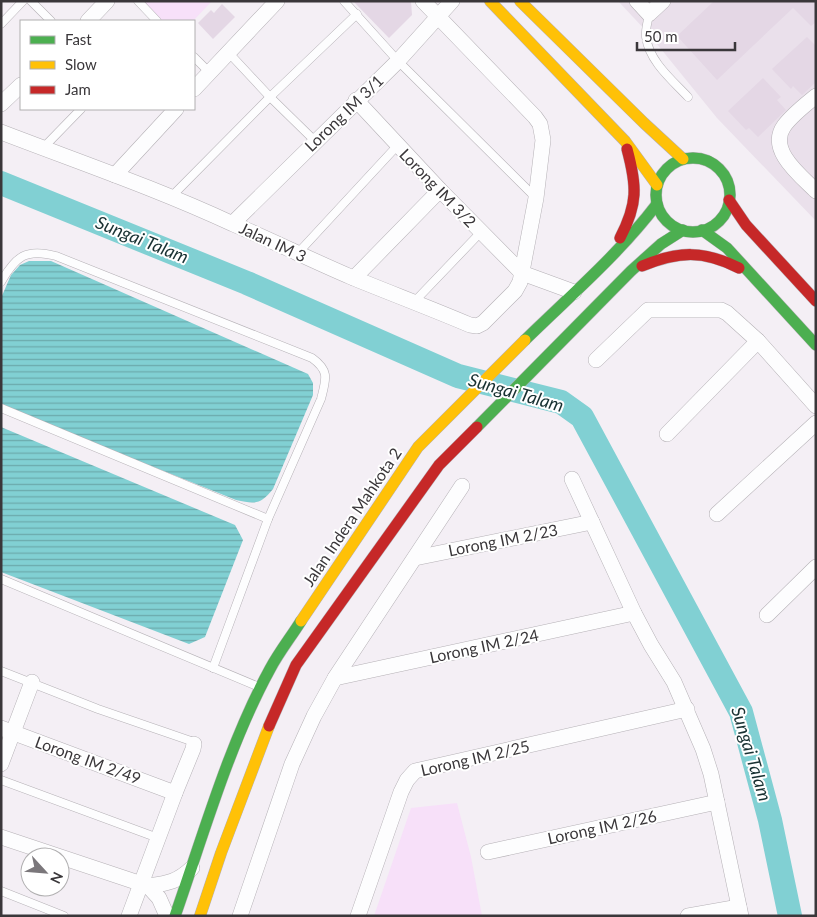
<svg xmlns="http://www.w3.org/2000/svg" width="817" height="917" font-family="Lato,sans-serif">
<defs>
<pattern id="water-rules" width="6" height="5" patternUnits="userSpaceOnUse" patternTransform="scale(1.25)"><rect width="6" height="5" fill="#81d0d3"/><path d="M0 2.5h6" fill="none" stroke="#6baaac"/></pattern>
</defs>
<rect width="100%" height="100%" fill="#f4eff5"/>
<path fill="#eae0eb" d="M618,1H816V221L717,118L648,33Z"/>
<g fill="#f7e0f9">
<path d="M138,1H212L193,21H158Z"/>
<path d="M457,803L471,857L482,916H374L411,808Z"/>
</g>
<g fill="url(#water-rules)">
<path d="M29,261H51L308,374L313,383V395L273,489C260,505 255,504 236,500L1,406V298L11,275L20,265Z"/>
<path d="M1,427L235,525L243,540L205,637L189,644L1,572Z"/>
</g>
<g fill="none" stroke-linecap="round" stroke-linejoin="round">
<path stroke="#81d0d3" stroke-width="24" d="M1,183L247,283L458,376L561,402L582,417L741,712L770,820L790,916"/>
</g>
<g fill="#e4d7e5">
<path d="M353,1H411L412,15L389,38Z"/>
<path d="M714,1H816V22L811,26L793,8L717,80L677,36Z"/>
<path d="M222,4L235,17L213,39L198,23L211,10L214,13Z"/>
<path d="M807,37L816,46V82L802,95L793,86L791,89L772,69Z"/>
<path d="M763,78L781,97L777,100L786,110L758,137L749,128L746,130L728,111Z"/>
</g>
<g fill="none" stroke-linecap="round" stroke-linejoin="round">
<defs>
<g id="lane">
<path d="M31,1L51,21"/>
<path d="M138,1L157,21"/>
<path d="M344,1L398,61L536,198"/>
<path d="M649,14C648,21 645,30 646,37C649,61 672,80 688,97"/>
<path d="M1,24L23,1"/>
<path d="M228,52L270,97L315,141"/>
<path d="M194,57L209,72"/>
<path d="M43,148L81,109"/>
<path d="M171,197L270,97L357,14"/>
<path d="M297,254L397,146"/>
<path d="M1,282C16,256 26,248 56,256L312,358C330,371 326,379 321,399L268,519L213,668"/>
<path d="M415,301L481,232"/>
<path d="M1,408L268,519"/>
<path d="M1,579L259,687"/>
<path d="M1,671L98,709L191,741L194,744"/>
<path d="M1,780L158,838"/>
<path d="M1,891L64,916"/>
</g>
<g id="street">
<path d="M637,1L649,14L663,1"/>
<path d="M88,21L107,1"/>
<path d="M194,89L277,1"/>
<path d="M816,96C805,105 792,115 784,126C767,150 801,176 816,191"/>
<path d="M356,100L440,190L522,273L574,292"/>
<path d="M1,104L21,85"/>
<path d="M1,132C79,162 158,189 233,224C273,241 311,260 351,277C390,293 430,308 470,325L477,326L483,323L515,291L520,282L536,198L543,140L540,124L535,117L423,1"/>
<path d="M115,175L176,109"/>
<path d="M233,223L398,61L452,1"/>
<path d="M354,278L440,190"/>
<path d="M596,360L648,310H721L727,313L758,341L816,406"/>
<path d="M667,434L758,341"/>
<path d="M572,479L634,613L651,645L674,682L703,749L711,774L741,916"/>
<path d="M717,514L816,423"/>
<path d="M415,558L592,522"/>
<path d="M767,615L816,567"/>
<path d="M335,678L634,613"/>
<path d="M1,728L175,793"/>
<path d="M1,764L32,682"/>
<path d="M1,837L148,886L159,898L167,916"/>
<path d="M488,852L717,802"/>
<path d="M148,886C168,883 177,882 192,868"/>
<path d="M129,916L175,793L193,749L194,744"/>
<path d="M240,916L292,764L314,716L335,678L462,486"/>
<path d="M358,916L401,792L407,780L415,771L687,709"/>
<path d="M688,916L739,907"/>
</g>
<g id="fast">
<circle cx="693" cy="195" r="37"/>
<path d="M702,230L727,248L816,345"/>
<path d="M525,340C570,296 619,254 657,204"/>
<path d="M477,427L631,271L661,244L683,230"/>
<path d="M175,916C203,836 229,744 270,669C279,652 291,637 301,621"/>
</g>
<g id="slow">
<path d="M490,1L625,141L657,185"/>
<path d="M520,1L644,123L683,159"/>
<path d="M301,621L418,447L525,340"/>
<path d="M200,916L221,853L269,726"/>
</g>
<g id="jam">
<path d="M729,200L746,225L816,301"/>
<path d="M620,238C638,204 637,186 627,149"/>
<path d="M642,266C679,251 703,250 739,268"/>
<path d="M269,726L296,665L439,465L477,427"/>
</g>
</defs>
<use href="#lane" stroke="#b5b1b6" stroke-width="9"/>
<use href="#street" stroke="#b5b1b6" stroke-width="16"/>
<use href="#fast" stroke="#b5b1b6" stroke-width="12"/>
<use href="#slow" stroke="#b5b1b6" stroke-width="12"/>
<use href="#jam" stroke="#b5b1b6" stroke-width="12"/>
<use href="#lane" stroke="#fdfdfe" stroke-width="8"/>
<use href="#street" stroke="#fdfdfe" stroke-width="15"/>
<use href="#fast" stroke="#4caf50" stroke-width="11"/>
<use href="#slow" stroke="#ffc107" stroke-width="11"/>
<use href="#jam" stroke="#c62828" stroke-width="11"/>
</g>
<g text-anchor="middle" stroke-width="4" stroke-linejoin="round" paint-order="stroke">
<g font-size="16" fill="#3a373a" stroke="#fff">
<text transform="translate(344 113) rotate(-44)" y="6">Lorong IM 3/1</text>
<text transform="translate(438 188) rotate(46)" y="6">Lorong IM 3/2</text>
<text transform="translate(273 242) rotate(25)" y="6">Jalan IM 3</text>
<text transform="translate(352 517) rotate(-56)" y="6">Jalan Indera Mahkota 2</text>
<text transform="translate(503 540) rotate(-11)" y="6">Lorong IM 2/23</text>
<text transform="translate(484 646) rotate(-12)" y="6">Lorong IM 2/24</text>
<text transform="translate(475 758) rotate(-13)" y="6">Lorong IM 2/25</text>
<text transform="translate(88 760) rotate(20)" y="6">Lorong IM 2/49</text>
<text transform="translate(602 827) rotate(-12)" y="6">Lorong IM 2/26</text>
</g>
<g font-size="18" font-style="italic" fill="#183132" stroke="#fff">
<text transform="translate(142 240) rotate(22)" y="6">Sungai Talam</text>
<text transform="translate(516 393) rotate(16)" y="6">Sungai Talam</text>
<text transform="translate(751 754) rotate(73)" y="6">Sungai Talam</text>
</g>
</g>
<rect width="817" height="917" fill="none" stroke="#3a373a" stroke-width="5"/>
<rect x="20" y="20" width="175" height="90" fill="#ffffff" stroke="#b0afb0"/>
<rect x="30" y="36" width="25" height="8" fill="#4caf50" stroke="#b0afb0"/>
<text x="65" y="45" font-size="15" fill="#3a373a">Fast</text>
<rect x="30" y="61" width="25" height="8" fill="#ffc107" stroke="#b0afb0"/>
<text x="65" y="70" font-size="15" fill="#3a373a">Slow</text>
<rect x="30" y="86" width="25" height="8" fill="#c62828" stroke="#b0afb0"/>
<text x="65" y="95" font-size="15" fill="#3a373a">Jam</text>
<g transform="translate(45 872) rotate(116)"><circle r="24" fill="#ffffff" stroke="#b0afb0"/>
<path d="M0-4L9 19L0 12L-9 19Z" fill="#7b777b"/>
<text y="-8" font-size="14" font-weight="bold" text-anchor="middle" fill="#3a373a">N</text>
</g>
<path d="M637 42v8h98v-8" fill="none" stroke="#3a373a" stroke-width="2.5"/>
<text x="644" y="42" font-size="15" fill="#3a373a" stroke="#ffffff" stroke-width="4" paint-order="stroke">50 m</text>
</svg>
